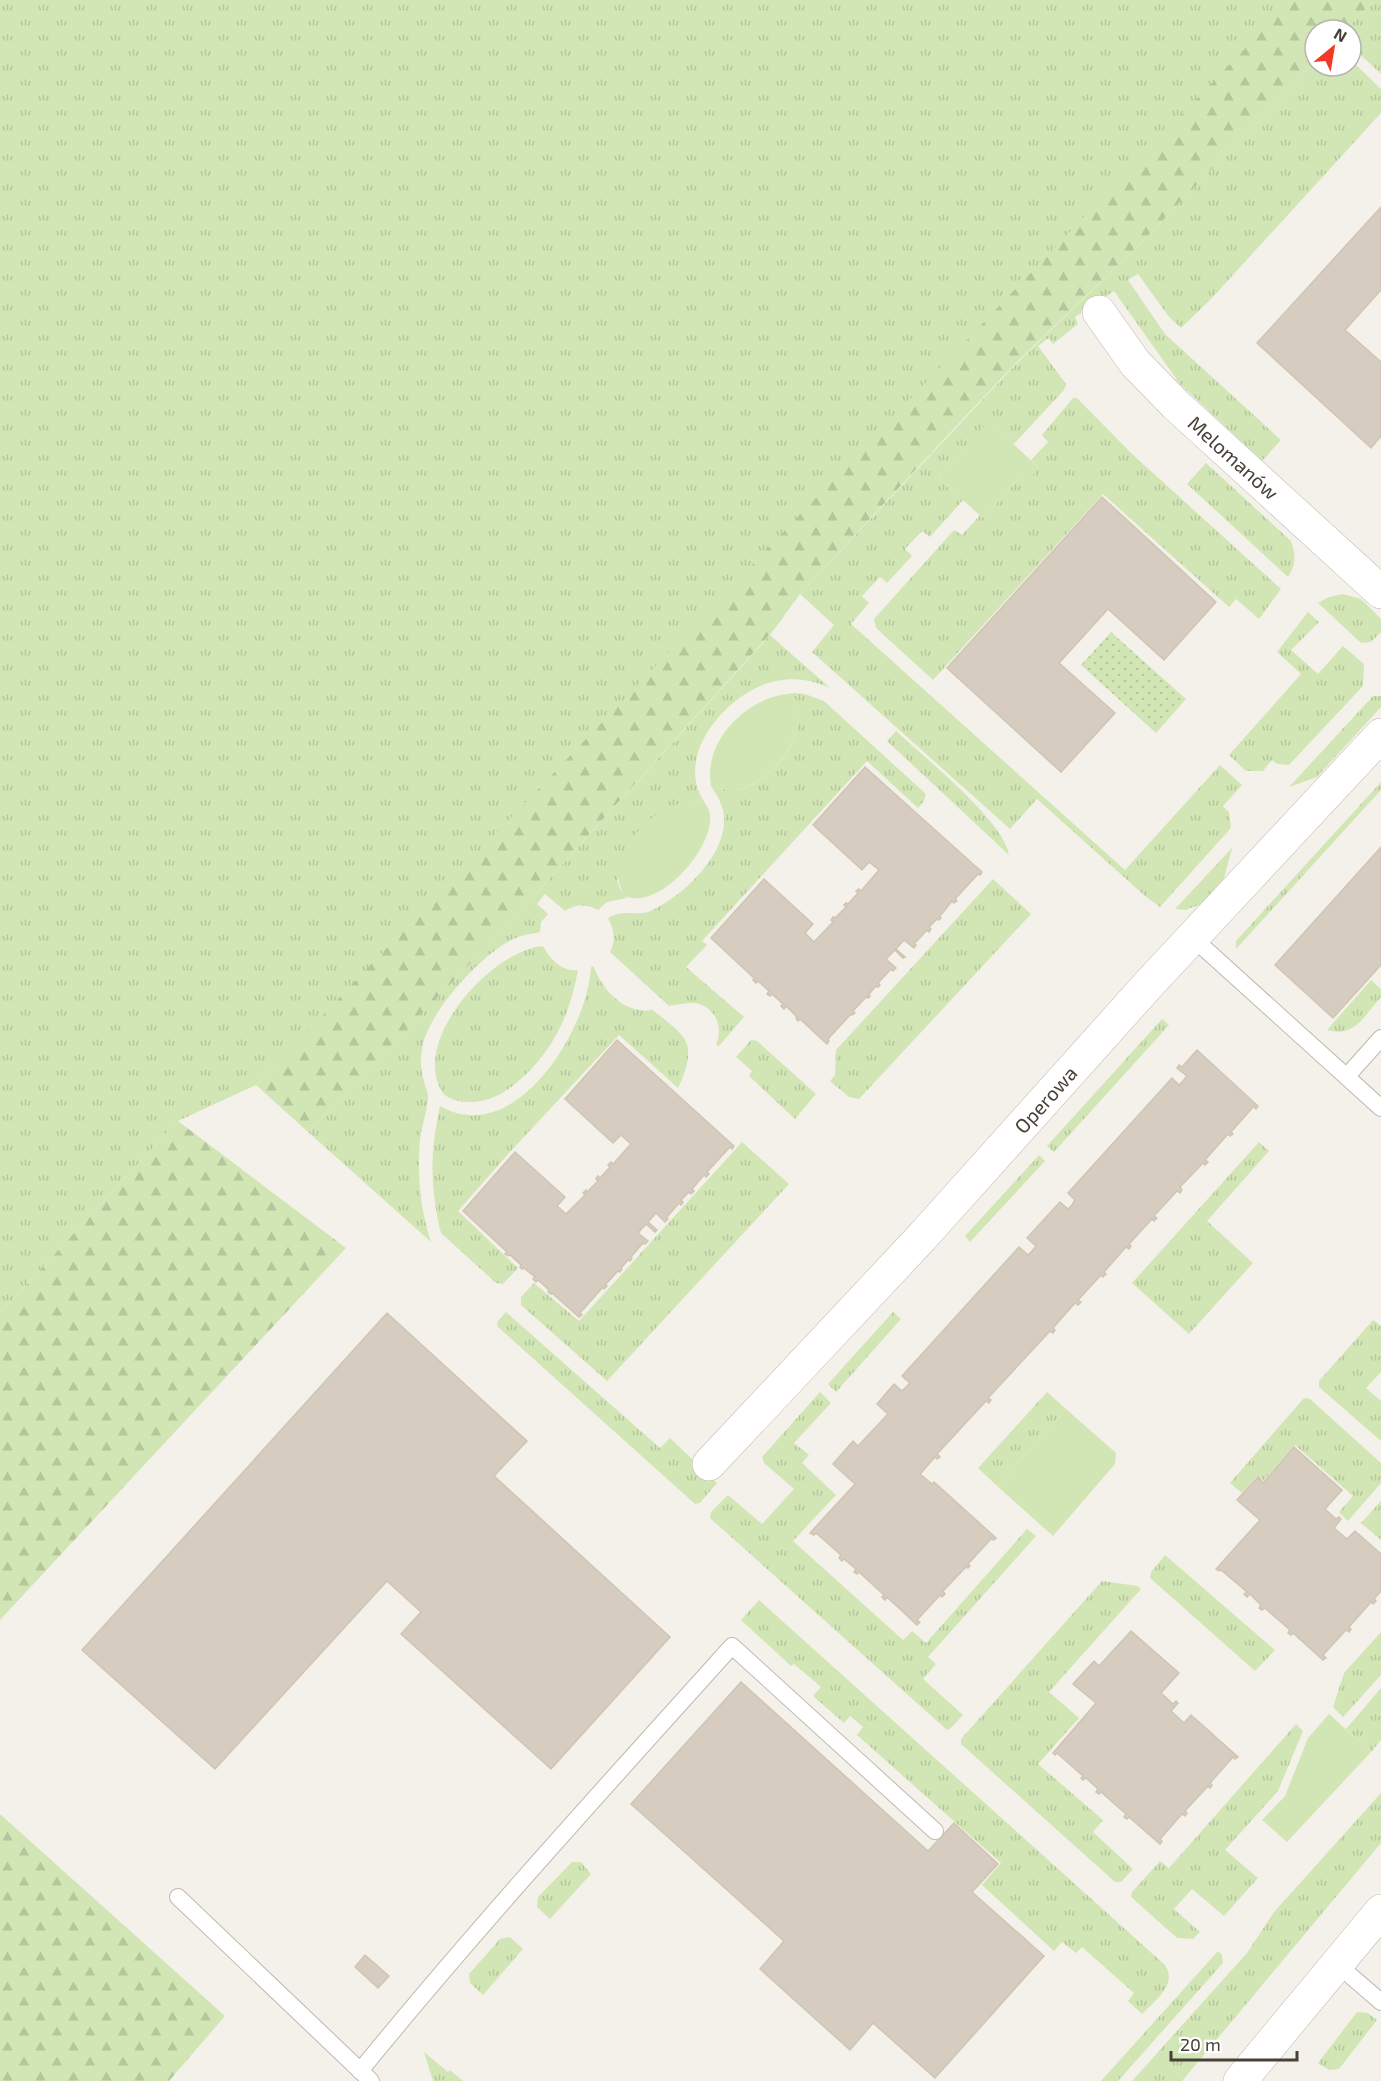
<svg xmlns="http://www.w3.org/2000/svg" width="1381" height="2081" font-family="'Exo 2',sans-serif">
<defs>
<pattern id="grass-tufts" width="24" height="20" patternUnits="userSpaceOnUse" patternTransform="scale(1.5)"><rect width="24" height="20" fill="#d2e6b5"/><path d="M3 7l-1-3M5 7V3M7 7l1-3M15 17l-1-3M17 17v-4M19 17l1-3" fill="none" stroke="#b6c69c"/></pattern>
<pattern id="forest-firs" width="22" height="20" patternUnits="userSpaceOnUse" patternTransform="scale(1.5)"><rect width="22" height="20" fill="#d2e6b5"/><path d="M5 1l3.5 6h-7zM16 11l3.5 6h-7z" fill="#b6c69c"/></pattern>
<pattern id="garden-dots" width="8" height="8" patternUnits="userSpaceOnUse" patternTransform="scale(1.5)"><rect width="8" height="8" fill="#d2e6b5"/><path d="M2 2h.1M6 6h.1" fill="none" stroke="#b6c69c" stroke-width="1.8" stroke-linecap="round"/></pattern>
</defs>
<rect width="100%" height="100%" fill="#f4f1ea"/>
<g fill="url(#grass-tufts)">
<path d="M0,0H1317L256,1085L178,1121L0,1313Z"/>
<path d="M1374,0H1381V74L1351,46V30H1345Z"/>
<path d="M1351,60L1381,89V113L1210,300L1181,328L1169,317L1138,274L1128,280L1165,334L1281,440L1262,461L1180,384L1114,291L1075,317L1078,324L1053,344L1049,338L1038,346L1066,384L1064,390L1014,444L989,422L938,478L963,500L930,537L922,531L905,549L912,556L887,583L880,577L862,596L869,603L851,624L1125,870L1220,765L1242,785L1223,806L1229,812L1231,828L1160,907L1145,896L1037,799L1010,829L812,652L834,625L800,594L1015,365L1140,244L1315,62V66H1351Z"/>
<path d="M1073,398H1077L1132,454L1281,589L1259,619L1236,599L1229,607L1103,494L933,680L876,628L874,619L954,530L962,535L980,515L983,518L1020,477L1039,468L1031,460L1048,442L1042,435Z"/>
<path d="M1206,463L1291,541C1296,555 1296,564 1288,577L1187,484Z"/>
<path d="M1343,594L1361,599L1381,619V632L1371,642L1361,643L1318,603L1329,597Z"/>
<path d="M1308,612L1319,622L1291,650L1318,674L1343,646L1364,664L1363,686L1289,765L1277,764L1272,760L1263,771H1246L1229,755L1301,674L1277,652Z"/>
<path d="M770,635L830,688C812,680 795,677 776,681C728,691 672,756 705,803L690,802L617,880L620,889L627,898L607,902L598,910C586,904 576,904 565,911L545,894L537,904L548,914L541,922L540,932C531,934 522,935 513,939C481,955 427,1013 422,1049C420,1060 421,1071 424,1081C425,1087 429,1093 428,1098C427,1112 422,1125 420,1139C417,1175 420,1208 431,1242L308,1132L521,910Z"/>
<path d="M795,693L805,694L824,701L926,794L924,801L918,808L867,761L702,941L707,945L686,967L744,1017L719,1046L716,1045C725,1024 712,1001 688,1003C682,1004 675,1005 669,1006L610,952C616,941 614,929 608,918C624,909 632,916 648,912C652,911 656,908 660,906C689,890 727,852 724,816C723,805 717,795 711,786C722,789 732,792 744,788C778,776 808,734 795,698L786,694Z"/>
<path d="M1373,696H1381V707L1317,777L1289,787Z"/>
<path d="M896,731C923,756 1004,821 1009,855L887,741Z"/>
<path d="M1381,782V790L1236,949V941Z"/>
<path d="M1232,848L1224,878L1202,904L1185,910L1175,909Z"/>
<path d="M993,879L1031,914L859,1099L849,1097L830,1081L835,1075L836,1050Z"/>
<path d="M543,946C550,959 562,972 578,970C570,1016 551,1055 515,1084C501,1095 488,1102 469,1102C460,1102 445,1099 441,1090C412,1038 493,950 543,946Z"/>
<path d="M593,966C604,991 623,1014 653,1010C661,1017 681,1031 685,1040C693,1054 684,1075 678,1088L619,1035L509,1153L458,1211L518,1268L503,1284L496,1283L442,1234L440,1230C430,1182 430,1153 440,1106C515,1149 588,1030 591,967Z"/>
<path d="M1371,980L1381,989V997C1364,1016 1355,1038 1327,1030Z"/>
<path d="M1162,1019L1169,1025L1054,1152L1047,1146Z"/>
<path d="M751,1040L757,1041L816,1094L795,1119L749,1076L752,1071L736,1057Z"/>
<path d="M742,1142L789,1184L607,1381L521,1305V1297L534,1283L579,1321Z"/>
<path d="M1259,1142L1269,1151L1207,1221L1253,1263L1189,1334L1132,1283Z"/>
<path d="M1039,1155L1045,1161L970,1242L965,1236Z"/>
<path d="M506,1312L660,1448L670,1438L717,1483L700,1503L695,1504L497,1326L498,1321Z"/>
<path d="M893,1312L901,1319L836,1392L828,1384Z"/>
<path d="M1373,1320L1381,1326V1372L1366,1388L1381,1401V1441L1319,1387V1381Z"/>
<path d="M820,1392L831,1403L794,1443L809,1455L802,1463L836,1495L793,1541L903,1640L912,1631L926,1643L1027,1529L1036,1536L928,1657L936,1664L923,1679L963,1715L951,1728L947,1730L710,1518L711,1512L728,1495L762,1524L794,1489L764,1463L762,1457Z"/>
<path d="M1047,1392L1066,1409L997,1486L978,1468Z"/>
<path d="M1304,1398L1310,1399L1381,1463V1483L1348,1521L1339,1512L1353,1496L1295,1445L1263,1481L1257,1476L1242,1493L1230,1483Z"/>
<path d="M1381,1501V1540L1361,1523Z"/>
<path d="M1165,1555L1275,1650L1255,1671L1150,1578L1151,1572Z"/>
<path d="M1102,1581L1138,1586L1141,1589L1049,1692L1079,1718L1038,1764L1103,1820L1093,1832L1133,1869L1121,1882H1115L961,1744V1739Z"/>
<path d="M759,1600L1165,1965C1178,1985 1155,2000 1142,2014L1128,2001L1134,1993L1082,1947L1076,1953L1062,1942L1054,1951L982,1885L1001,1863L857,1735L863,1727L850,1716L844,1723L813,1696L821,1687L794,1664L791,1666L741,1620Z"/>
<path d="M1381,1632V1675L1343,1717L1333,1707L1344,1673Z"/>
<path d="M1381,1688V1740L1371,1752L1346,1729Z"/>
<path d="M1296,1724L1303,1731L1278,1791L1225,1850L1258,1878L1224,1916L1192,1889L1174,1909L1200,1932L1193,1939L1177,1938L1131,1897L1132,1892L1160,1861L1169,1868Z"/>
<path d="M1381,1793V1843L1182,2081H1132L1247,1953L1274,1912Z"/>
<path d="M572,1862H581L591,1874L550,1919L537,1907L538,1897Z"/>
<path d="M510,1937L523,1949L483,1995L470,1983L469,1974L500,1939Z"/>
<path d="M1218,1951L1222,1955L1223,1963L1118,2081H1101Z"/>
<path d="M1357,2012L1368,2013L1377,2020L1339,2069L1329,2070L1318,2063Z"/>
<path d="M424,2052L448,2072L450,2070L463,2081H433Z"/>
</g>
<g fill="url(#forest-firs)">
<path d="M1291,0H1374L1345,30H1315V62L1140,244L1015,364L947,436L800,594L773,631L511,921L308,1132L256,1085Z"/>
<path d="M178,1121L346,1248L0,1620V1313Z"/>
<path d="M0,1814L225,2016L169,2081H0Z"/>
</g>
<g fill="#d2e6b5">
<path d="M989,421L1039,468L1026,483L1019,478L983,518L938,478Z"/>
<path d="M786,694L795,698C808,733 778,776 744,788C733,792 722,789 711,786C703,742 744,700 786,694Z"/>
<path d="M690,802L705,803C708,808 710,811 710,816C713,849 659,911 625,896C604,863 638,824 667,808C674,805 682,803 690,802Z"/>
<path d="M1066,1409L1116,1453L1115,1464L1053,1536L997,1486Z"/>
<path d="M1329,1714L1371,1752L1287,1842L1262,1820L1285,1796L1308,1738Z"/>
</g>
<path fill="url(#garden-dots)" d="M1111,632L1186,699L1156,733L1081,665Z"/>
<g fill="#d6ccc0" stroke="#d0c4b3" stroke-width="1.5">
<path d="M1381,207V290L1345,330L1381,362V436L1371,448L1257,343Z"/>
<path d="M1102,497L1216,602L1164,660L1108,609L1059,663L1115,713L1061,772L947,668Z"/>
<path d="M865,767L982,872L980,875L978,874L955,899L957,901L954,903L952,901L940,916L941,918L939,920L937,919L929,927L931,929L929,932L927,930L914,944L916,945L914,948L904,940L896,949L905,957L903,958L895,950L886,959L896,968L893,971L891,969L878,983L880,985L878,987L876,986L869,994L870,996L868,998L866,997L853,1011L855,1013L852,1015L851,1014L828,1039L829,1041L827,1044L800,1019L798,1021L796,1018L797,1017L786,1006L784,1009L781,1006L783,1004L772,994L770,996L767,994L769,991L758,981L756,983L753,980L755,979L711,938L764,879L813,924L805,933L814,942L833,922L831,920L833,917L835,918L846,907L844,905L846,903L848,904L858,893L856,891L859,889L861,891L879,870L869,862L862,870L813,825Z"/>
<path d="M1381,847V965L1333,1018L1275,965Z"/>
<path d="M617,1040L734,1146L732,1149L730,1147L707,1172L709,1174L706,1177L704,1175L692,1189L694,1191L691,1194L689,1192L681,1200L683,1202L681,1205L679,1203L666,1218L668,1219L665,1222L656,1213L648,1222L657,1230L655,1232L646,1224L638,1233L648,1241L645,1244L643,1243L631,1257L632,1258L630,1261L628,1260L621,1268L622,1269L620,1272L618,1271L605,1285L607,1286L604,1289L603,1287L580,1313L582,1315L579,1317L552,1293L551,1294L548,1292L549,1290L538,1280L536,1282L533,1279L535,1277L524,1268L522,1269L520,1267L521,1265L510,1255L508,1256L505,1254L507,1252L463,1211L515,1152L565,1197L557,1206L566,1214L585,1195L583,1193L586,1190L587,1192L598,1181L596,1179L598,1176L600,1178L610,1167L608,1165L611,1162L613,1164L631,1144L621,1135L613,1143L565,1099Z"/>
<path d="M1197,1050L1258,1106L1256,1109L1254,1106L1231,1132L1233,1134L1230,1136L1228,1134L1205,1160L1208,1162L1205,1165L1203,1163L1180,1187L1182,1190L1180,1193L1177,1191L1154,1216L1157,1218L1154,1221L1152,1219L1129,1244L1131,1246L1129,1249L1126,1247L1104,1272L1106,1274L1103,1277L1101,1275L1078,1300L1081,1302L1078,1305L1075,1303L1053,1328L1055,1330L1053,1333L1050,1331L988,1398L991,1400L989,1403L986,1401L937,1454L940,1457L937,1459L935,1457L920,1474L932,1484L934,1482L996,1538L994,1540L991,1539L968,1564L970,1566L968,1568L966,1567L943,1591L945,1594L942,1597L940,1595L917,1620L920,1622L917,1625L887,1597L885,1600L882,1597L884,1595L859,1572L857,1574L854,1572L856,1569L844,1559L842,1561L839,1558L841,1555L816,1533L814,1535L810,1533L855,1484L833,1464L853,1441L858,1446L888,1414L877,1404L894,1384L902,1391L910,1383L902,1376L1019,1247L1028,1255L1032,1251L1036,1246L1027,1238L1060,1202L1068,1209L1072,1205L1075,1200L1068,1193L1172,1078L1179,1085L1183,1081L1187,1076L1177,1068L1179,1065L1182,1067Z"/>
<path d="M387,1313L527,1441L494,1476L670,1637L551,1769L401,1634L421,1612L387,1581L215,1769L82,1650Z"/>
<path d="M1294,1447L1342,1490L1325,1509L1336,1519L1339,1517L1341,1519L1334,1528L1347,1539L1355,1531L1381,1554V1591L1374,1599L1376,1601L1373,1604L1371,1602L1349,1627L1351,1629L1349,1632L1346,1630L1323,1655L1326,1658L1323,1660L1293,1633L1291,1635L1288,1633L1290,1630L1265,1608L1262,1610L1259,1608L1261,1605L1250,1594L1247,1597L1244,1594L1247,1592L1221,1570L1219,1571L1216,1569L1260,1520L1237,1500L1258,1477L1263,1483Z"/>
<path d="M1131,1631L1179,1673L1161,1693L1173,1704L1176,1701L1178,1703L1171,1711L1184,1723L1191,1715L1238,1757L1235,1759L1233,1757L1210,1783L1212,1785L1210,1788L1208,1786L1185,1811L1187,1813L1185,1816L1182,1814L1160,1839L1162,1841L1160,1844L1129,1817L1127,1819L1124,1817L1126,1814L1101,1792L1099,1794L1096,1792L1098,1789L1086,1778L1083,1780L1081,1778L1083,1776L1057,1753L1055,1755L1053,1753L1096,1703L1073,1684L1094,1661L1099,1666Z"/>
<path d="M741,1682L928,1851L954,1823L998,1864L972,1892L1044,1956L935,2078L873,2023L850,2050L760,1969L784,1941L631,1804Z"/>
<path d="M365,1955L389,1976L378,1988L355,1967Z"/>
</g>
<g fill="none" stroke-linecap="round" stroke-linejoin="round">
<defs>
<g id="service">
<path d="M1193,938L1381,1108"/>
<path d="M1347,1076L1381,1038"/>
<path d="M178,1897L371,2081"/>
<path d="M1337,1964L1381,2002"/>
<path d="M360,2071C479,1925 606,1786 732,1646L935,1831"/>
</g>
<g id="minor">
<path d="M1099,312L1135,363L1176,405L1381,592"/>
<path d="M709,1464L922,1237L1148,985L1381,735"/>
</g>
<path id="tertiary" d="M1240,2081L1381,1911"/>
</defs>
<use href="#service" stroke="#c0b8ad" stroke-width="18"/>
<use href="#minor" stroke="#c0b8ad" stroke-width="34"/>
<use href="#tertiary" stroke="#c0b8ad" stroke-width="34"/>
<use href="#service" stroke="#fff" stroke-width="16"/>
<use href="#minor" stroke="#fff" stroke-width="33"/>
<use href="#tertiary" stroke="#fff" stroke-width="33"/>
</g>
<g text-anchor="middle" stroke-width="5" stroke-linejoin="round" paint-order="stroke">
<g font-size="20" fill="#484138" stroke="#fff">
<text transform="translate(1233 458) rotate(42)" y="7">Melomanów</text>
<text transform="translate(1046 1100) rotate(-48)" y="7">Operowa</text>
</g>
</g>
<g transform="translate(1333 48) rotate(30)"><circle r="28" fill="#ffffff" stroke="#b6b3af" stroke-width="1.5"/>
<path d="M0-4.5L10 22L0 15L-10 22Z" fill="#f13a25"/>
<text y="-9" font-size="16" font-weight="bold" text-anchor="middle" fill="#484138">N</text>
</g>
<path d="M1171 2051v9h126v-9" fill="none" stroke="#484138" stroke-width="3"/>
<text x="1180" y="2051" font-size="18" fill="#484138" stroke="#ffffff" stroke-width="4.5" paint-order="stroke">20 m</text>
</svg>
